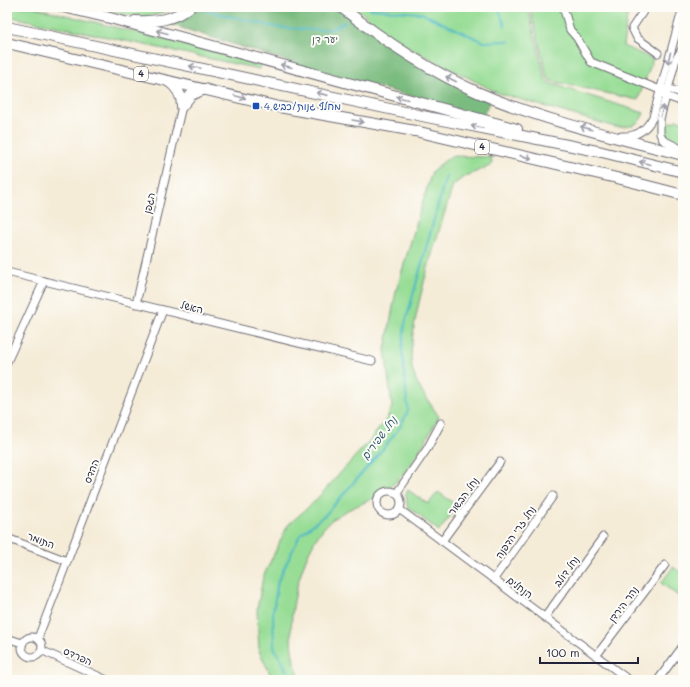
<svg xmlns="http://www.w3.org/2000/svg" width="690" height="687" font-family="Mali,'Playpen Sans Hebrew',sans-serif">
<rect width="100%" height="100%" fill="#fdfcf7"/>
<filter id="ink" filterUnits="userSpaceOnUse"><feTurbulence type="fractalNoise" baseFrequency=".025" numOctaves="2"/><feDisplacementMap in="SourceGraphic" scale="8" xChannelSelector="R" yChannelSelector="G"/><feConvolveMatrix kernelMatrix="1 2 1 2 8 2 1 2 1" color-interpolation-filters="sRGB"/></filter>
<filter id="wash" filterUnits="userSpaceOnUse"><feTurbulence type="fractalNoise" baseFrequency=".012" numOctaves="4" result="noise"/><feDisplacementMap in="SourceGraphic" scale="16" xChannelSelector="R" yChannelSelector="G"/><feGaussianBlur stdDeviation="0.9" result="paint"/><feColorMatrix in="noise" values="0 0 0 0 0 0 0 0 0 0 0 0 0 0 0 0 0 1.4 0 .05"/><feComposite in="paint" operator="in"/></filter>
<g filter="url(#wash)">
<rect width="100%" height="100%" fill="#f5ecd8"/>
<g fill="#98dd96" stroke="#5d8068">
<path d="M7,7H33L261,63L259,69L7,16Z"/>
<path d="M92,7H182L151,16H132Z"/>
<path d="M355,7H528L545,78L549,83L644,113C639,127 628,127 615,127L498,93L394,40Z"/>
<path d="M530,7H632L627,17L623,46L653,59L638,100L550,81L547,77Z"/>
<path d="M677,120L683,121V145L664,136L662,126Z"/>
<path d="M451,156L491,157L492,165L464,177L453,185C442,225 400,340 414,375C419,390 431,404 439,417C424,442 411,471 388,489C372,502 350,506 333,519C298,546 277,643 302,680H273L259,651L257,610L263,577L288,525L314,502L371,439L387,418L392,407L385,350L396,291L432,171Z"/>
<path d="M408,490L428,504L438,492L458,506L439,531L407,506L406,493Z"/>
<path d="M673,567L683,574L682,599L661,583Z"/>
</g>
<path fill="#7abc7f" stroke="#4e6f5d" d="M200,7H337L490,101L483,116L312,69L169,24L191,13Z"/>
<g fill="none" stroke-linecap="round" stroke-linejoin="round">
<g stroke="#4ab8c5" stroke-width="2">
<path d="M498,7L505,26"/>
<path d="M200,9L275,27L313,30L331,29L345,22"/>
<path d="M370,9L421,13L484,42L509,41"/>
<path d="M292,680L274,647L273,611L278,581L300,535L326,514L383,449L400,427L408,411L402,350L405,324L446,176"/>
</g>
</g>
</g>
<g filter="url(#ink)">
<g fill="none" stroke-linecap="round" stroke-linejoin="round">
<defs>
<g id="minor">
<path d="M563,7L570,30L577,38L591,62L660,90"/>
<path d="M646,7L632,28L637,38L658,53"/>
<path d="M683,48L676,59L660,119V134L663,140L683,150"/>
<path d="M683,93L668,89L660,90L666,96L683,102"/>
<path d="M622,136C637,137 646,130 653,117L683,7"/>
<path d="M7,272L372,361"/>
<path d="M136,304L182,106"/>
<path d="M7,362L44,281"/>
<circle cx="389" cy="503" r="12"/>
<path d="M396,494L427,449L441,423"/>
<path d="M399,509L629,680"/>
<path d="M7,538L67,561"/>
<path d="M442,541L500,462"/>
<path d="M494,579L553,496"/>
<path d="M545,617L603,537"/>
<circle cx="32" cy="647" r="10"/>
<path d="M7,638L22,643"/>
<path d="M38,638L163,310"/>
<path d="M41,650L107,680"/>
<path d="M596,656L665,565"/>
<path d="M658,680L683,646"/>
</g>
<g id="highway">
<path d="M63,7L110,18L517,129"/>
<path d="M341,7C383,40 428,70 477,92C541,120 615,137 683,155"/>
<path d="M135,21C156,22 173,20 190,7"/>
<path d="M7,27L427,117L602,152L683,172"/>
<path d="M7,43L279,107L415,131L621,179L683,195"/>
<path d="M168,81C177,87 182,95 182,106"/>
<path d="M182,106L191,95L205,89"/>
</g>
</defs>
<use href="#minor" stroke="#6c6972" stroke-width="9"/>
<use href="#highway" stroke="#6c6972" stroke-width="12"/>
<use href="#minor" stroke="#fff" stroke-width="7"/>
<use href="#highway" stroke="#fff" stroke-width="10"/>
</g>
<defs><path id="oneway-shaft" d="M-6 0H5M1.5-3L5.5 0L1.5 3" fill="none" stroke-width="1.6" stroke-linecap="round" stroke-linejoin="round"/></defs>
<g stroke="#9c9ca7">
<use href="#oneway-shaft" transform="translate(162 32) rotate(-165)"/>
<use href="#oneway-shaft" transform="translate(669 58) rotate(105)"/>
<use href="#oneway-shaft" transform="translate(286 66) rotate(-165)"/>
<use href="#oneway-shaft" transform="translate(195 67) rotate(-168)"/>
<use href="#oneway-shaft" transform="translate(451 79) rotate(-153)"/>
<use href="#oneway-shaft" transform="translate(322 94) rotate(-167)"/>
<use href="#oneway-shaft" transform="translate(240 97) rotate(14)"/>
<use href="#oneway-shaft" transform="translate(402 98) rotate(-165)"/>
<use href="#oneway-shaft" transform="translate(662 111) rotate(-75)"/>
<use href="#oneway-shaft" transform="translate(358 121) rotate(10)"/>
<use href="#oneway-shaft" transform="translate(477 127) rotate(-169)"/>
<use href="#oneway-shaft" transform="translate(586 128) rotate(-163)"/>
<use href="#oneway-shaft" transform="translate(526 157) rotate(13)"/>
<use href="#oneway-shaft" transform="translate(645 163) rotate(-166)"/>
</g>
</g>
<rect fill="#1a4fb4" stroke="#fdfcf7" stroke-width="1.5" x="252" y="102" width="8" height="8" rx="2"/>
<g text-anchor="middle" stroke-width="4" stroke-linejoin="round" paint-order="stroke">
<g fill="#fdfcf7" stroke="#646373" stroke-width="1">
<rect x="134" y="67" width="14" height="14" rx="3"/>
<rect x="475" y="140" width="14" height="14" rx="3"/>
</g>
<g font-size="9" font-weight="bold" fill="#22223b">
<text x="141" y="77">4</text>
<text x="482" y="150">4</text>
</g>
<g font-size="10" fill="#455a56" stroke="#fdfcf7">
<text x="325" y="43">יער דן</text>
</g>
<g font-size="10" fill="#164399" stroke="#fdfcf7" text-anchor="start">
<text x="264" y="110">מחלף גנות/כביש 4</text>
</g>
<g font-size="10" fill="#22223b" stroke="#fdfcf7">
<text transform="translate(149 203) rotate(-77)" y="4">הגפן</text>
<text transform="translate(192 307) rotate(14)" y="4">האשל</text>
<text transform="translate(91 471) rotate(-69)" y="4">ההדס</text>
<text transform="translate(463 496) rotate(-54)" y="4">נחל הבשור</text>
<text transform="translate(515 532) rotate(-55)" y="4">נחל זרי הדפנה</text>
<text transform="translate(41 540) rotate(21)" y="4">התומר</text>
<text transform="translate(566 571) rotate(-54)" y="4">נחל דולב</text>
<text transform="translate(520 587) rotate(37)" y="4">הנחלים</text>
<text transform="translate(623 604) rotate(-53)" y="4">נהר הירדן</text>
<text transform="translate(78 656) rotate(24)" y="4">הפרדס</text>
</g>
<g font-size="11" font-style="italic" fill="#325e72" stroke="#fdfcf7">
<text transform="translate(379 438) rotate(-53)" y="4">נחל שפירים</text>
</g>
</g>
<rect width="690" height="687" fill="none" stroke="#fdfcf7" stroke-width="24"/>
<path d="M540 657v6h98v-6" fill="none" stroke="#22223b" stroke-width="2"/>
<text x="546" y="657" font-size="12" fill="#22223b" stroke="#fdfcf7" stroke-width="3" paint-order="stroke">100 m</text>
</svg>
